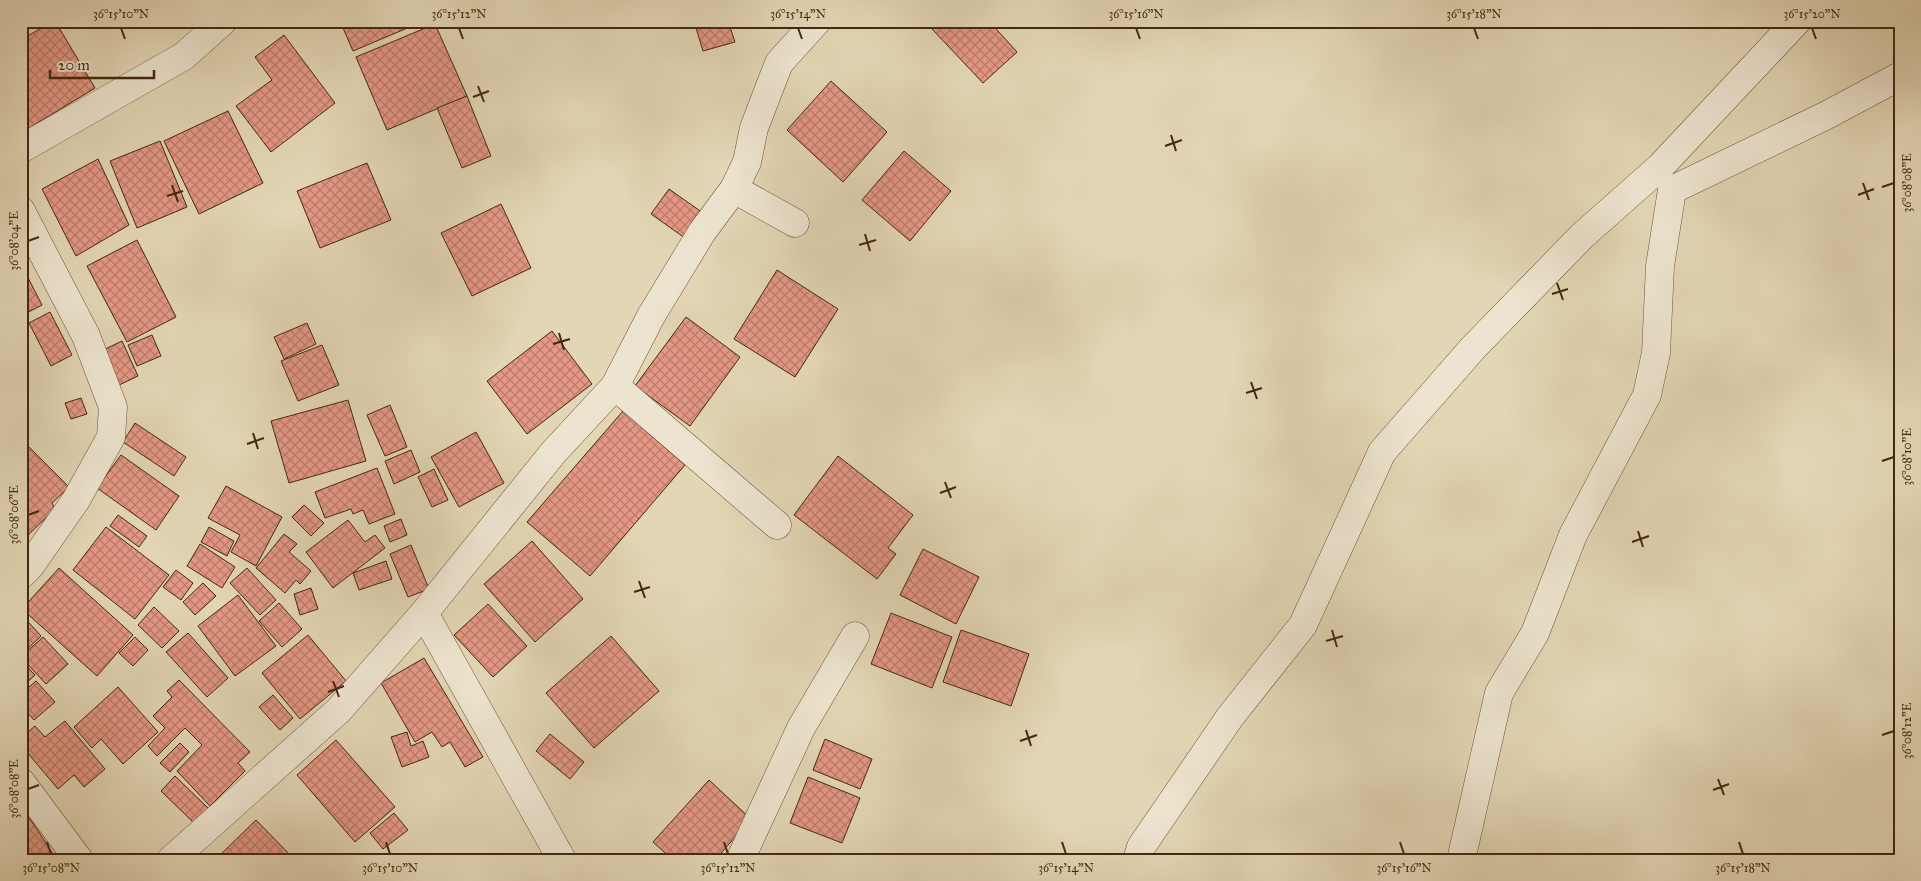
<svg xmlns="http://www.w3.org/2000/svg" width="1921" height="881" font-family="'IM FELL Great Primer',serif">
<defs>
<pattern id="building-cross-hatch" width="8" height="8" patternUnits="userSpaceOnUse" patternTransform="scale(1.25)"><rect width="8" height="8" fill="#e59885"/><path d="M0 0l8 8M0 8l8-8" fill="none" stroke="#bb7c6b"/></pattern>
</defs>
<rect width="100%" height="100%" fill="#e3d6b5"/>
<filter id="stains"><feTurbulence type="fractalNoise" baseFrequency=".004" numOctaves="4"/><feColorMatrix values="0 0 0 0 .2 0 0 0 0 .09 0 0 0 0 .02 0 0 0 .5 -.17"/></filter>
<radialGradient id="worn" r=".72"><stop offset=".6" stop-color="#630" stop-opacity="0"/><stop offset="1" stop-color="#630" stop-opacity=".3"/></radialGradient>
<g fill="url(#building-cross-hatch)" stroke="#44280f">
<path d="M53,21H55L95,88L21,133V40Z"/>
<path d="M340,21H424L353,51Z"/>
<path d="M694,21H728L735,42L703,51Z"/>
<path d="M941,21H989L1017,52L983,83L932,29Z"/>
<path d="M435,24L467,96L387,130L356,57Z"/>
<path d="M284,35L335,103L271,152L236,106L272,80L255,57Z"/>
<path d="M831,81L887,132L843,182L787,130Z"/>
<path d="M467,96L491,156L462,168L437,108Z"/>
<path d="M228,111L263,183L199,214L164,141Z"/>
<path d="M160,141L187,207L137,228L110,161Z"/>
<path d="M904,151L951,191L910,241L862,200Z"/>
<path d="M98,159L129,225L76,256L42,189Z"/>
<path d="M367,163L391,220L320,248L297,191Z"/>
<path d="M669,189L703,213L685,238L651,214Z"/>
<path d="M501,204L531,268L472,296L441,233Z"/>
<path d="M137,240L176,317L127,342L87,266Z"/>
<path d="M21,264L42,305L21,316Z"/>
<path d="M777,270L838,309L795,377L734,339Z"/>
<path d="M50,312L72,355L51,366L29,323Z"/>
<path d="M686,317L740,357L690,426L635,386Z"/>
<path d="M307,323L316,344L284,359L274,337Z"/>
<path d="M552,331L592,384L527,434L487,381Z"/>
<path d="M152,335L161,356L137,366L128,345Z"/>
<path d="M122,341L138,376L117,386L101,351Z"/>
<path d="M322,345L339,385L298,401L281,361Z"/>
<path d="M81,398L87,414L71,419L65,403Z"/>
<path d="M348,400L366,461L289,483L271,421Z"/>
<path d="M390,405L407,447L385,456L367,415Z"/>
<path d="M623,411L685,465L590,576L527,522Z"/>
<path d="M135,423L186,457L174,476L123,442Z"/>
<path d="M476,432L504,483L459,507L431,457Z"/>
<path d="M25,443L69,487L52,503L55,509L24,539L21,536V447Z"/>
<path d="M411,450L420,472L394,484L385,461Z"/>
<path d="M121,455L179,496L156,530L97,488Z"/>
<path d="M838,456L913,515L888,548L896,554L877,579L794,515Z"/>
<path d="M377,468L395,514L369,524L363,510L353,514L351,509L325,518L315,492Z"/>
<path d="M434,469L448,500L432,507L418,477Z"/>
<path d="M226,486L282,517L256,566L231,552L240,535L208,518Z"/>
<path d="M304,505L324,523L311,536L292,517Z"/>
<path d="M118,515L147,536L139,547L110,526Z"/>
<path d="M401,519L407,535L390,542L384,526Z"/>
<path d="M348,520L365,542L375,535L385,548L333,588L306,552Z"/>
<path d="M106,527L169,575L135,619L73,570Z"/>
<path d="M209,527L234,541L227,556L201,542Z"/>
<path d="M284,534L297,544L289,552L311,571L300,584L296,580L285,593L256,568Z"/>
<path d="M532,541L583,599L535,642L484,584Z"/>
<path d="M200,544L235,567L222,588L187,566Z"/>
<path d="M411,545L429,589L408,597L390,554Z"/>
<path d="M923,549L979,577L956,624L900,595Z"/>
<path d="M386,561L392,579L359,590L353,573Z"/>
<path d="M59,568L133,635L97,676L22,609Z"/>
<path d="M247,568L276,600L260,615L230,583Z"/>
<path d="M176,570L193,583L181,600L163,587Z"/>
<path d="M203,583L216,596L195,615L183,602Z"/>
<path d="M311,588L318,609L300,615L294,594Z"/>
<path d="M238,595L276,646L235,676L198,626Z"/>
<path d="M279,603L302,629L282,647L259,621Z"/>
<path d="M488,604L527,646L493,677L454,635Z"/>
<path d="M154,607L179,631L162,648L138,625Z"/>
<path d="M891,613L952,637L932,688L871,664Z"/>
<path d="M21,614L41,636L21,655Z"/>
<path d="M961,630L1029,654L1011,706L943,682Z"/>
<path d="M188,633L228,678L207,697L166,652Z"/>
<path d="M308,635L346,681L300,719L262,673Z"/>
<path d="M611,636L659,691L594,748L546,693Z"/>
<path d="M43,637L68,664L46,684L21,657Z"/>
<path d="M135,637L148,650L133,666L119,653Z"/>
<path d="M424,658L483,757L465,767L450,742L442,747L432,732L415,742L381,683Z"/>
<path d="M21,660L35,675L21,688Z"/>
<path d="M179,680L250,752L238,763L245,771L210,806L177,771L202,745L185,728L157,756L148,746L165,728L153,716L172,697L167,691Z"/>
<path d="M36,681L55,702L34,720L21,706V694Z"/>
<path d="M118,687L158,732L123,764L101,739L92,748L74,727Z"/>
<path d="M273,695L293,718L280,730L259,707Z"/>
<path d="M65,721L105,769L84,787L74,775L58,789L21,745V738L35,726L45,737Z"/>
<path d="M407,732L411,746L423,741L429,757L402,767L391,737Z"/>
<path d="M550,734L584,762L570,779L536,751Z"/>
<path d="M825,739L872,759L860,789L813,770Z"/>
<path d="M336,740L395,807L355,842L297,775Z"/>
<path d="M180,743L189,752L170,772L160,763Z"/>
<path d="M175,776L210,810L196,825L161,791Z"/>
<path d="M808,777L860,798L842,843L790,823Z"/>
<path d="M709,780L751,819L715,860H673L653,842Z"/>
<path d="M21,805L57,860H21Z"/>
<path d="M394,813L408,830L383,849L370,833Z"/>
<path d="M256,820L295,860H215Z"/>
</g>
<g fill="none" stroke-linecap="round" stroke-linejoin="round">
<defs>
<g id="street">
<path d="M21,149L184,56L223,21"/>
<path d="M734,189L795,223"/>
<path d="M21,211L86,336L113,407L111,437L76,500L30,566L21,575"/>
<path d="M615,386L777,525"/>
<path d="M424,613L562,860"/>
<path d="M21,782L79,860"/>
<path d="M171,860L339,710L424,613L553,453L615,386L651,316L702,232L734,189L747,162L754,128L779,63L817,21"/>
<path d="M740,860L801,728L855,636"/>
<path d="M1137,860L1141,847L1230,717L1303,625L1382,452L1473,348L1582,236L1660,167L1797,21"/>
<path d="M1461,860L1499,693L1535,633L1573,535L1647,395L1656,353L1660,266L1672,190L1827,115L1900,76"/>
</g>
</defs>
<use href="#street" stroke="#6c5438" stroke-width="29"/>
<use href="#street" stroke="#ede4cf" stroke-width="28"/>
</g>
<path fill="none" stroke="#44280f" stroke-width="2" d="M121,28L125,39M459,28L463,39M798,28L802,39M1136,28L1140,39M1474,28L1478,39M1812,28L1816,39M478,86L484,102M473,97L489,91M1171,135L1176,151M1165,146L1182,140M1863,183L1869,200M172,185L178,202M1882,187L1894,183M1858,195L1874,189M167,196L183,191M865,234L870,251M28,241L39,237M859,245L876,240M1557,283L1563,300M1552,294L1568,289M559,333L564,350M553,344L570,339M1251,382L1257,399M1246,393L1262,388M253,433L258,449M247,444L264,438M1882,461L1894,457M945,482L951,498M940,493L956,487M28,515L39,511M1638,531L1643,547M1632,542L1649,536M639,581L645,598M634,592L650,587M1332,630L1337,647M1326,641L1343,636M333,681L339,697M328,692L344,686M1026,730L1031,746M1882,735L1894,731M1020,741L1037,735M1718,779L1724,795M28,789L39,785M1713,790L1729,784M47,842L51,854M386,842L390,854M724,842L728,854M1062,842L1066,854M1400,842L1404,854M1739,842L1743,854"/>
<rect width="1921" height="881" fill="none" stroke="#e3d6b5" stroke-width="55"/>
<path d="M50 70v8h104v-8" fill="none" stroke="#44280f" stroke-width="2.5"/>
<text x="58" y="70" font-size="15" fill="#44280f" stroke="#ede4cf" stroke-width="4" paint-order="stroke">20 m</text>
<rect x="28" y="28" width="1866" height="826" fill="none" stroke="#44280f" stroke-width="2"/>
<g font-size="12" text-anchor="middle" fill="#44280f">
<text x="121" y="18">36°15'10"N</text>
<text x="459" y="18">36°15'12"N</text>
<text x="798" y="18">36°15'14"N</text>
<text x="1136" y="18">36°15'16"N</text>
<text x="1474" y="18">36°15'18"N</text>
<text x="1812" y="18">36°15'20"N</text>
<text transform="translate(1907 183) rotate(-90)" y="4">36°08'08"E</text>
<text transform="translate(14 241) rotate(-90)" y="4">36°08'04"E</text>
<text transform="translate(1907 457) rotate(-90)" y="4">36°08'10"E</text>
<text transform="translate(14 515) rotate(-90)" y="4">36°08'06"E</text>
<text transform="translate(1907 731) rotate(-90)" y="4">36°08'12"E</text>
<text transform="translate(14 789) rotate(-90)" y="4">36°08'08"E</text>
<text x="51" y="872">36°15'08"N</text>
<text x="390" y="872">36°15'10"N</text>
<text x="728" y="872">36°15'12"N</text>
<text x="1066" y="872">36°15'14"N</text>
<text x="1404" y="872">36°15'16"N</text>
<text x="1743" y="872">36°15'18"N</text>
</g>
<rect width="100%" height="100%" filter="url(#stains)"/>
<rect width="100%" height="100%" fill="url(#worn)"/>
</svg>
